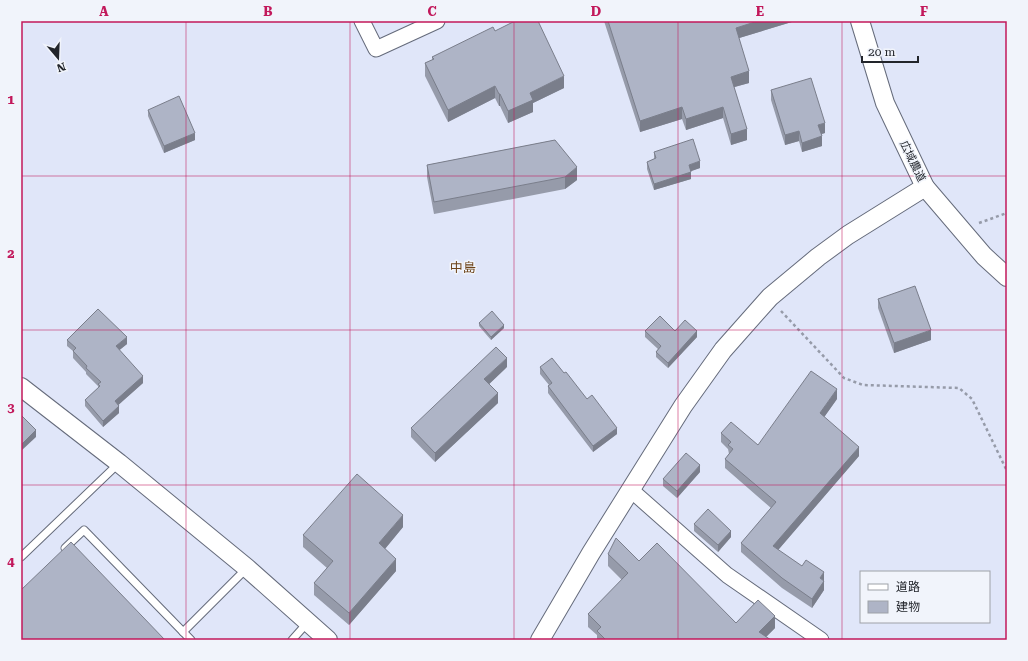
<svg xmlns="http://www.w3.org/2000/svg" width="1028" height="661" font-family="'Roboto Serif','Noto Sans JP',serif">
<rect width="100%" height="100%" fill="#e0e6f9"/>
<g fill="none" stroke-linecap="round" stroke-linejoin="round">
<defs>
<g id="service">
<path d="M65,548L84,530L191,640"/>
<path d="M21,557L119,463"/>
<path d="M183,632L247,568"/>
<path d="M292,640L308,622"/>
</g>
<g id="minor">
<path d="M362,21L376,49L437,21"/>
<path d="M631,490L727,575L821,640"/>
</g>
<g id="tertiary">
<path d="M860,21L885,103L925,187L984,256L1007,277"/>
<path d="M21,387L119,463L247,568L328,640"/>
<path d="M540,640L591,553L683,406L723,350L770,297L818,257L848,235L925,187"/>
</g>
</defs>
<use href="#service" stroke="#656b7b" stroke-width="9"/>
<use href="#minor" stroke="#656b7b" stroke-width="17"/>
<use href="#tertiary" stroke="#656b7b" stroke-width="20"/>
<g stroke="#969ba9" stroke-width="2.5" stroke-dasharray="3 3" stroke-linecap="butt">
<path d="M979,223L1007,213"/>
<path d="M781,311L844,378L863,385L959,388L972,399L1007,471"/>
</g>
<use href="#service" stroke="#fff" stroke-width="7"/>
<use href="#minor" stroke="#fff" stroke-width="15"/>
<use href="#tertiary" stroke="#fff" stroke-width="18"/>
</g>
<g fill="#969baa">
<path d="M604,21H795L739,38L749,83L734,87L747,140L731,145L723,118L686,130L682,119L640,132Z"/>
<path d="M495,31L564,88L533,103V112L508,123L500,106H499L495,98L448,122L425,76V63L432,60V57Z"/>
<path d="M771,90L825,133L821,134L822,146L802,152L799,141L785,145L771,100Z"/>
<path d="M148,110L195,140L164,153L148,116Z"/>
<path d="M555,140L577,180L565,189L434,214L427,177V165Z"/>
<path d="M654,152L700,168L690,171L691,179L654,190L647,169V162L654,159Z"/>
<path d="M878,299L931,340L894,353L878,308Z"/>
<path d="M479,323L504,328L491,340L479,326Z"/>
<path d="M645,331H675L697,337L668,368L656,357V352L658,349L645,337Z"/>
<path d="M67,340L127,344L119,350L143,383L118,405L119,413L103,427L85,406V400L98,388V386L86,374V372L73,358V351L67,346Z"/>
<path d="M507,367L489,384L498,403L435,462L411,437V428Z"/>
<path d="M540,367L564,373L617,434L593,452L548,393V386L549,385L540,374Z"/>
<path d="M837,399L824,417L859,456L778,550L824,581V590L812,608L782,588L741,552V543L771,508L725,468V459L729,454L728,449L721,442V433L758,445Z"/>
<path d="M700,472L677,498L663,486V479Z"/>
<path d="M694,524L731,537L718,552L694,531Z"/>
<path d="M403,527L385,549L396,571L349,625L314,595V583L327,568L303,547V535Z"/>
<path d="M608,554L639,561L736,623L775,628L766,637L771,640H597V635L588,627V614L622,580L608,566Z"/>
</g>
<g fill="#7a7e8b">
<path d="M758,21H795L736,39V28Z"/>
<path d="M749,71V83L731,88V77Z"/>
<path d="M564,76V88L533,103V112L508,123V111L530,93Z"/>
<path d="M495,86V98L448,122V110Z"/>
<rect x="499" y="94" width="1" height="12"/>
<path d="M682,107V119L640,132V121Z"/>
<path d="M723,107V118L686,130V119Z"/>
<path d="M825,123V133L818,135V125Z"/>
<path d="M747,129V140L731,145V134Z"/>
<path d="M799,131V141L785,145V135Z"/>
<path d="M195,133V140L164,153V146Z"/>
<path d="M822,136V146L802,152V143Z"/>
<path d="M700,161V168L689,172V165Z"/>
<path d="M577,167V180L565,189V177Z"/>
<path d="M691,172V179L654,190V184Z"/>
<path d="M504,325V328L491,340V337Z"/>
<path d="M931,330V340L894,353V343Z"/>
<path d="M697,331V337L668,368V363Z"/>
<path d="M127,337V344L116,353V346Z"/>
<path d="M507,358V367L484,389V379Z"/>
<path d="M143,376V383L115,408V401Z"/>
<path d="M837,389V399L820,423V413Z"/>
<path d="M498,393V403L435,462V453Z"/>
<path d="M119,406V413L103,427V421Z"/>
<path d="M617,428V434L593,452V446Z"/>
<path d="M36,430V437L21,451V445Z"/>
<path d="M859,447V456L773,556V546Z"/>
<path d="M700,465V472L677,498V491Z"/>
<path d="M403,515V527L379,556V543Z"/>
<path d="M731,531V537L718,552V545Z"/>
<path d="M396,559V571L349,625V613Z"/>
<path d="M824,572V581L820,578Z"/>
<path d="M824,581V590L812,608V599Z"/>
<path d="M775,616V628L763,640L759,632Z"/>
</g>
<g fill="#aeb4c6" stroke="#7a7e8b">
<path d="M515,21H538L564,76L530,93L533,100L508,111L500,94H499L495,86L448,110L425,63L434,59L432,57L493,27L495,31Z"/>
<path d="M608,21H758L736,28L749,71L731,77L747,129L731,134L723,107L686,119L682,107L640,121Z"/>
<path d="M811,78L825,123L818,125L822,136L802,143L799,131L785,135L771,90Z"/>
<path d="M179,96L195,133L164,146L148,110Z"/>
<path d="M693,139L700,161L689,165L691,172L654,184L647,162L656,158L654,152Z"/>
<path d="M555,140L577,167L565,177L434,202L427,165Z"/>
<path d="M915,286L931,330L894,343L878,299Z"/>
<path d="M98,309L127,337L116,346L143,376L115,401L119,406L103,421L85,400L100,386L98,384L101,382L86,368L87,366L73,351L76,348L67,340Z"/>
<path d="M492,311L504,325L491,337L479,323Z"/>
<path d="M660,316L675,331L685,320L697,331L668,363L656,352L661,346L645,331Z"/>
<path d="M496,347L507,358L484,379L498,393L435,453L411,428Z"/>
<path d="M552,358L564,373L566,372L587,399L592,395L617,428L593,446L548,386L552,383L540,367Z"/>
<path d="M811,371L837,389L820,413L859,447L773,546L802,566L806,560L824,572L820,578L824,581L812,599L782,578L741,543L776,502L725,459L733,449L728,445L731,442L721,433L731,422L758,445Z"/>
<path d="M21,415L36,430L21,445Z"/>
<path d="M686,453L700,465L677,491L663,479Z"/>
<path d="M357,474L403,515L379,543L396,559L349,613L314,583L333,561L303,535Z"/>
<path d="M708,509L731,531L718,545L694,524Z"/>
<path d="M616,538L639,561L657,543L736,623L758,600L775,616L759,632L771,640H606L597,631L601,627L588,614L628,573L608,554Z"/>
<path d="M71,542L165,640H21V590Z"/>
</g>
<path fill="none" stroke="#c2185b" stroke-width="1" stroke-opacity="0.55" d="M186,21V640M350,21V640M514,21V640M678,21V640M842,21V640M21,176H1007M21,330H1007M21,485H1007"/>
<g text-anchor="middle" stroke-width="3" stroke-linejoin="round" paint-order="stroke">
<g font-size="11" fill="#22252b" stroke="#f1f4fb">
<text transform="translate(913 161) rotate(64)" y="4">広域農道</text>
</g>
<g font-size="13" fill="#6e441b" stroke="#f1f4fb">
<text x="463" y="272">中島</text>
</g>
</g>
<rect width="1028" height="661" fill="none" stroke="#f1f4fb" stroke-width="44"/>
<rect x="860" y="571" width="130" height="52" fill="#f1f4fb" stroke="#9ea1a8"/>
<rect x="868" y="584" width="20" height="6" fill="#ffffff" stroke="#9ea1a8"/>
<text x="896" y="591" font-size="12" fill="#22252b">道路</text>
<rect x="868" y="601" width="20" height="12" fill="#aeb4c6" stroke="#9ea1a8"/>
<text x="896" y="611" font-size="12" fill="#22252b">建物</text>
<g transform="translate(58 58) rotate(161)" stroke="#f1f4fb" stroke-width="3" paint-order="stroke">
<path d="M0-3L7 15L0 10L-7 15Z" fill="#22252b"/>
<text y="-6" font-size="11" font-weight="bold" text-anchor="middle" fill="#22252b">N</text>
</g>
<path d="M862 56v6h56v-6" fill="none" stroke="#22252b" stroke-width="2"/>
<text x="868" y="56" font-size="12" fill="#22252b" stroke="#f1f4fb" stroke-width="3" paint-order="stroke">20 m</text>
<rect x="22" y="22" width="984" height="617" fill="none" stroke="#c2185b" stroke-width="1.5"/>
<g font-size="13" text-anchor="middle" font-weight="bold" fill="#c2185b">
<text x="104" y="16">A</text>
<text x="268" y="16">B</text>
<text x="432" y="16">C</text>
<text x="596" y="16">D</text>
<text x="760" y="16">E</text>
<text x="924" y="16">F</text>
<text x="11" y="104">1</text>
<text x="11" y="258">2</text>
<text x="11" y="412">3</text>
<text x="11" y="566">4</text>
</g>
</svg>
